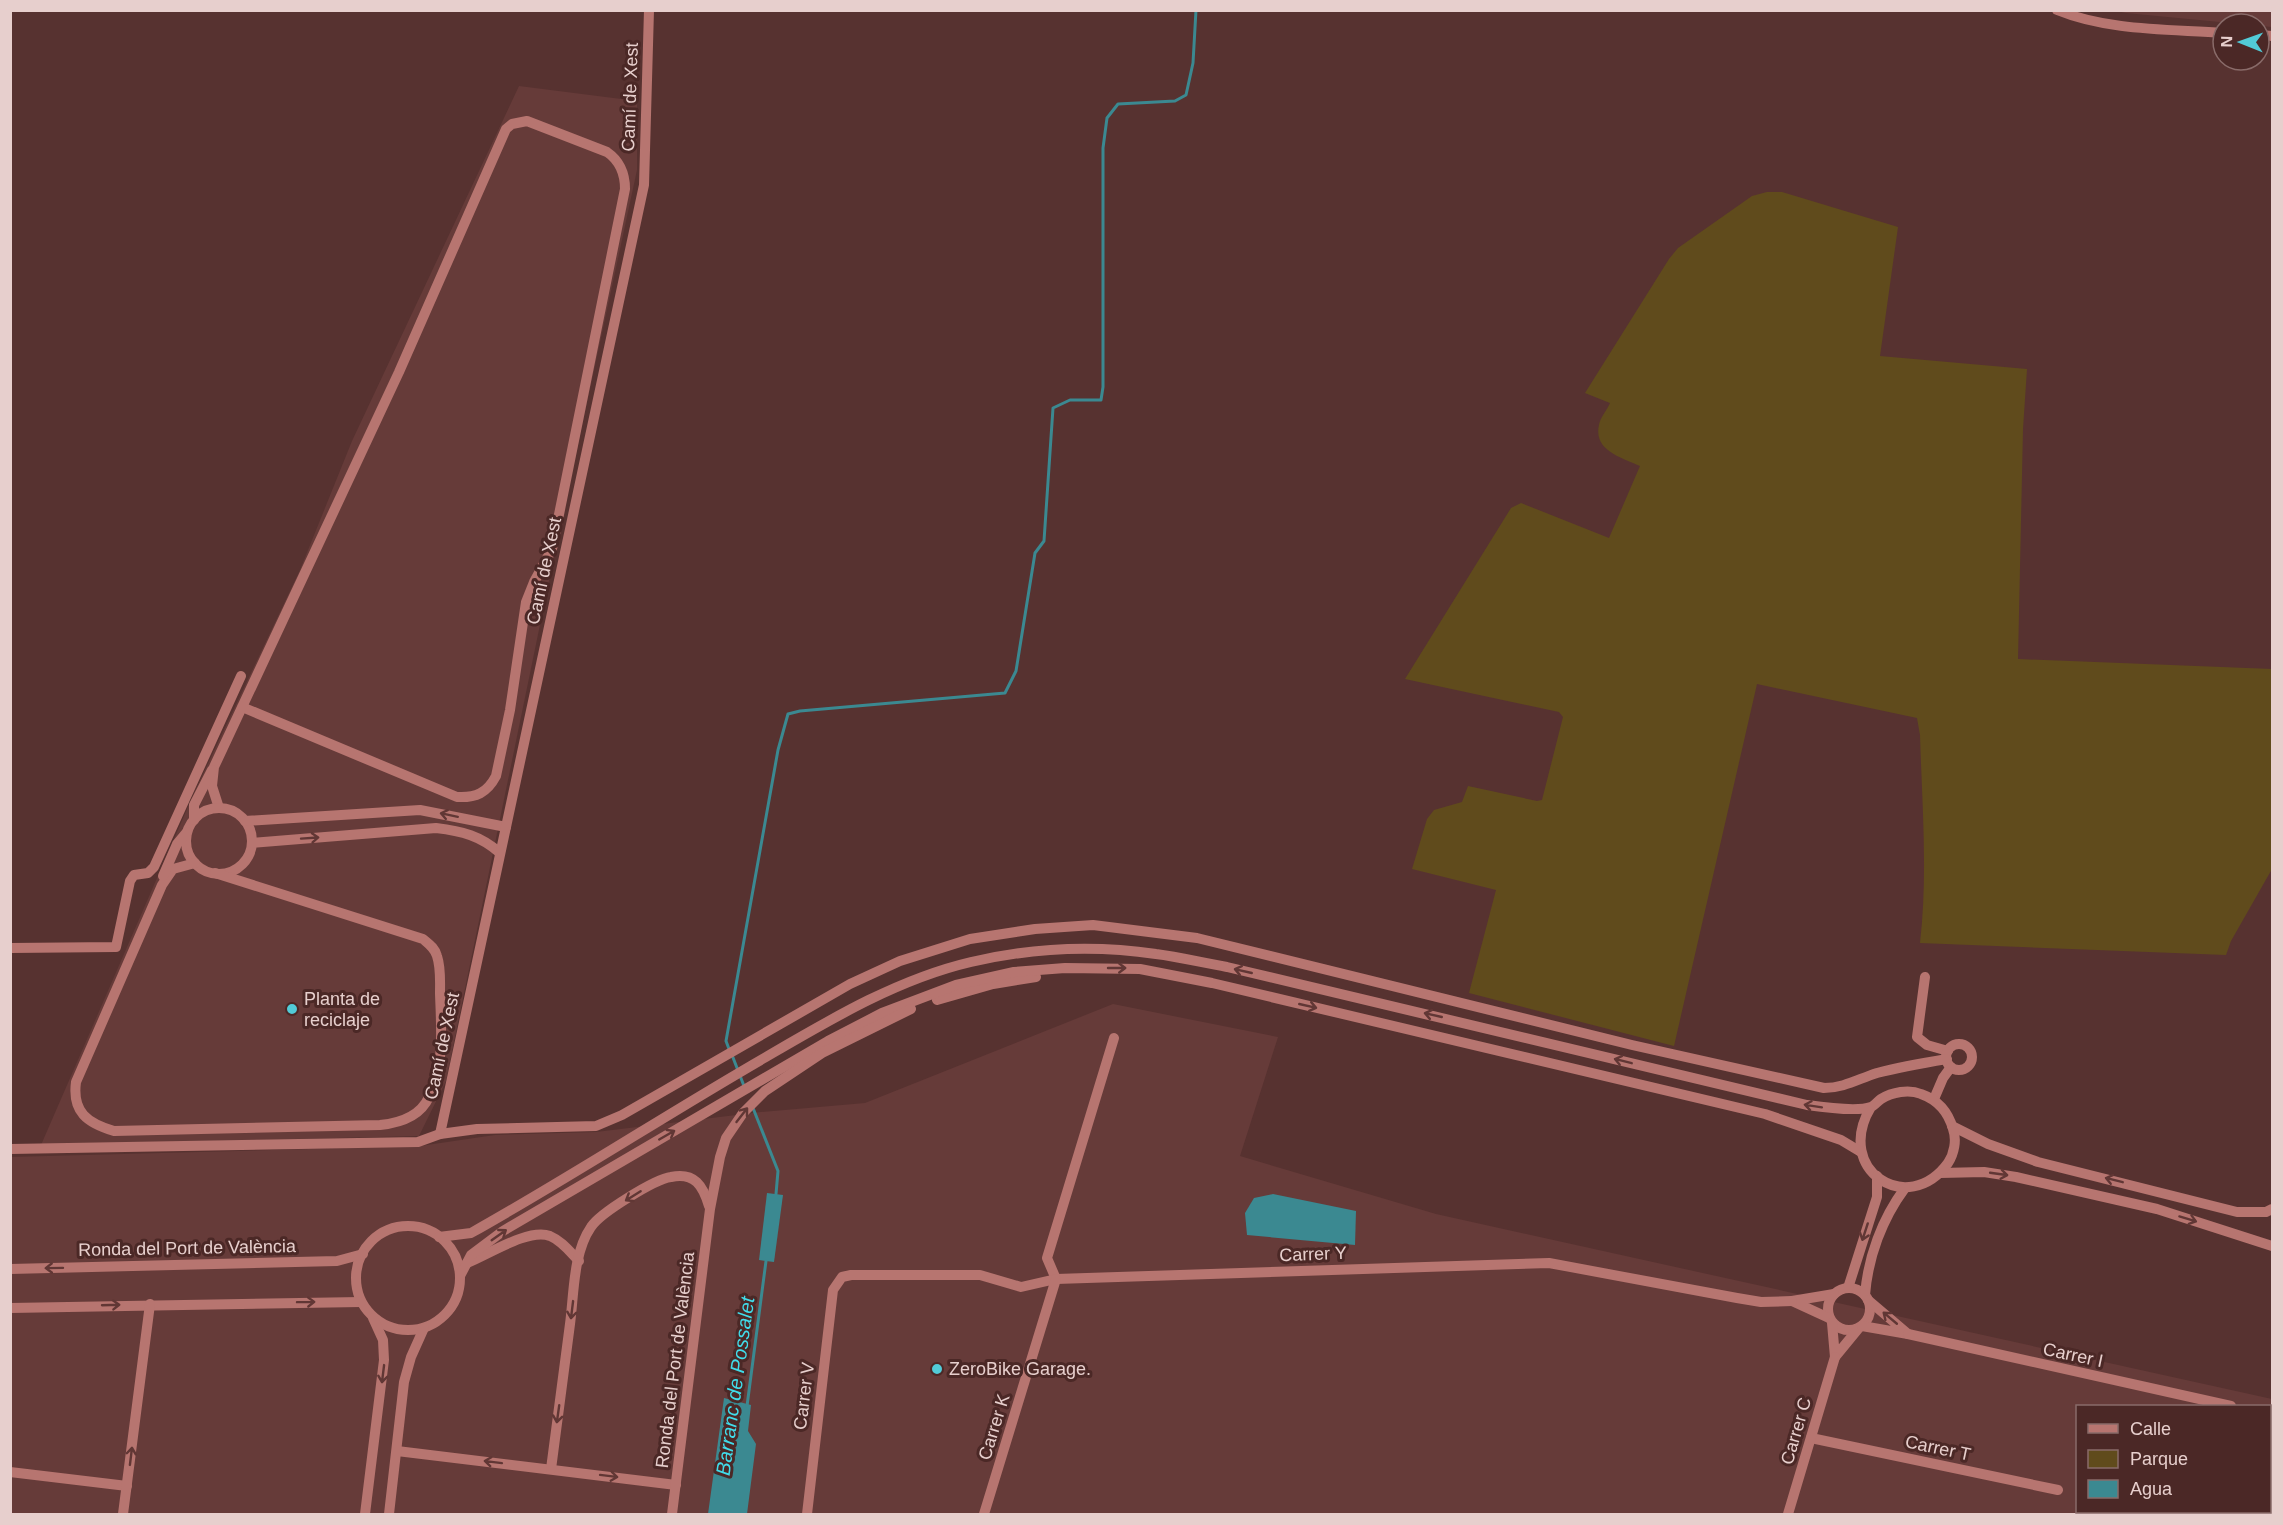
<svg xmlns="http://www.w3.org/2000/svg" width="2283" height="1525" font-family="Arial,sans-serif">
<rect width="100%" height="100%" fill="#573230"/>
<g fill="#663b39" fill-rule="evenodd">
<path d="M2116,11H2272V27L2126,13Z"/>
<path d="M519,86L637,101V170L556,547L446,1081L419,1136L41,1145L194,793L300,570L352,441Z"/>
<path d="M1113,1004L1278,1037L1240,1156L1436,1214L2272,1399V1514H11L10,1157L420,1146L495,1135L596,1132L761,1112L865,1103ZM2078,1406H2270V1512H2078Z"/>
</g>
<path fill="#604b1c" d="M1767,192H1782L1898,227L1880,356L2027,369L2023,429L2018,659L2272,669V869L2231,941L2226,955L1920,943C1928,874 1922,804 1920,735L1917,718L1757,684L1674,1046L1469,993L1496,890L1412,869L1427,819L1434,810L1462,802L1468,786L1537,801L1542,800L1563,717L1559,712L1405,679L1511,508L1521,503L1609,538L1640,466C1623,458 1593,451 1599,425C1600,418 1607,410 1610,403L1585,393L1669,259L1678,248L1752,196Z"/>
<g fill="#3b8991">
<path d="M767,1193L783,1195L774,1262L759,1260Z"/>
<path d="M1273,1194L1356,1211L1355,1245L1247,1235L1245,1213L1254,1198Z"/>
<path d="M724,1398L751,1405L748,1431L756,1444L747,1514H708Z"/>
</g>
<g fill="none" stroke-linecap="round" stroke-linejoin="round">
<g stroke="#3b8991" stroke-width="3">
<path d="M729,1049L726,1041L778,750L788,714L800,711L1005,693L1016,671L1035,553L1044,541L1053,408L1070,400H1101L1103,387V148L1107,118L1118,104L1175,101L1186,95L1193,63L1196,10"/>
<path d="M732,1055L744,1086"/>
<path d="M753,1108L778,1171L776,1194"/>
<path d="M747,1406L766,1261"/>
</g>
<g stroke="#b77570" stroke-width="10">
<path d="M2057,10C2108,31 2169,29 2223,33"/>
<path d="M2259,35L2272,36"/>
<path d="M219,808L212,786L214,767L399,372L506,129L512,124L527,121L607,152C620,161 625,173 625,189L552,549L534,582L526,602L510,710L496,776C487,793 476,798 457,797L242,707"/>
<circle cx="219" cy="841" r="33"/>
<path d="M194,820V805L212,770"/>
<path d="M245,821L420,810L506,827"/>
<path d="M252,843L436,828C462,831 481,836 500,853"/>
<path d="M195,863L173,869L162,885L76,1082C72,1112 87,1123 114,1131L380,1125C400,1123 420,1117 429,1097C445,1066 441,1026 440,993C440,981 441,968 437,956C435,948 429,944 423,939L215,873"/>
<path d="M163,876L177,844L187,832"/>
<path d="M10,948L116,947L130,881L134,875L148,873L154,867L241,676"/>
<path d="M1925,977L1917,1037L1927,1045L1948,1051"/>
<path d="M937,1000L993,984L1036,977"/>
<circle cx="1959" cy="1057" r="13"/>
<path d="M1934,1099L1943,1078L1951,1067"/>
<path d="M1952,1126L1988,1144L2038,1162L2237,1212H2266L2272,1209"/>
<path d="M440,1134L644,185L649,10"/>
<path d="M10,1149L418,1142L440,1134L477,1129L596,1126L622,1115L850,984L900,961L970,939L1035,929L1093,925L1197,938L1632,1045L1824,1088C1844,1088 1858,1079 1877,1073C1900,1067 1923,1063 1947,1059"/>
<path d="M1940,1173L1984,1172L2016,1177L2157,1209L2272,1246"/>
<circle cx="408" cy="1278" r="52"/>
<path d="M439,1237L471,1233C571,1177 667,1114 766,1057C831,1019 898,979 971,962C1031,948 1095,945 1156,954C1180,957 1203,963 1227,967L1807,1105C1821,1107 1857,1112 1871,1107C1874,1106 1878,1101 1881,1099C1892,1092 1909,1089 1921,1094C1938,1100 1948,1111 1953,1129C1957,1140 1954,1154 1948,1163C1908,1218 1833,1170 1871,1107"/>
<path d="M467,1263C488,1255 528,1228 550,1236C562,1241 570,1252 579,1261"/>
<path d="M10,1269L337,1261L363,1254"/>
<path d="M460,1276L471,1255L503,1231L828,1041L882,1013L956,985L1014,972L1065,968L1140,969L1212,983L1765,1114L1841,1140L1861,1152"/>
<path d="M1056,1279L1047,1258L1114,1038"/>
<circle cx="1849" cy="1309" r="21"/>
<path d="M1848,1288L1877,1197V1176"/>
<path d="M1865,1295C1868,1257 1882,1219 1905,1188"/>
<path d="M10,1308L361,1302"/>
<path d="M1829,1318L1792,1301L1834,1294"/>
<path d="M1832,1323L1835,1357L1858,1329"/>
<path d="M1862,1326L1908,1334L1868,1300"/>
<path d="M1908,1334L2231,1406"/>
<path d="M2270,1415L2272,1416"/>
<path d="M1811,1438L2058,1490"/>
<path d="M397,1451L676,1485"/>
<path d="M551,1469C557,1421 564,1372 570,1324C574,1294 573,1253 591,1227C600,1213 655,1179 671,1177C695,1172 703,1186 709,1206"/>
<path d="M10,1472L127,1486"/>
<path d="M123,1514L150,1304"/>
<path d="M365,1514L384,1360L383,1340L373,1318"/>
<path d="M389,1514L404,1382L411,1357L424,1328"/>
<path d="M672,1514L710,1209L720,1157L726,1138L743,1113L765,1091L822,1053L911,1009"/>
<path d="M807,1514L833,1290L842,1277L851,1275H980L1021,1287L1056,1279L1549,1263L1737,1298L1761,1302L1792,1301"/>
<path d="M984,1514L1056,1279"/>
<path d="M1788,1514L1835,1357"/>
</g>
</g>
<defs><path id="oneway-shaft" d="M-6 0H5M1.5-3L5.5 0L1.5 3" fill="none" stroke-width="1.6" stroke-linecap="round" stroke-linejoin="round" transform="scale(1.5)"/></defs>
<g stroke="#613735">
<use href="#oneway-shaft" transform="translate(449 815) rotate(-168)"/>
<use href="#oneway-shaft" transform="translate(310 838) rotate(-4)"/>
<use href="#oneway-shaft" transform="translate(1117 968)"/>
<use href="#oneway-shaft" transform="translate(1243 971) rotate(-167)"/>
<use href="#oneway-shaft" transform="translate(1308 1006) rotate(13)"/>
<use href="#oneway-shaft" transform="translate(1433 1015) rotate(-167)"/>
<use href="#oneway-shaft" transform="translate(1623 1061) rotate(-166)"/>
<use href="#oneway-shaft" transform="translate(1813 1106) rotate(-171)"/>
<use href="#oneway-shaft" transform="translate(742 1115) rotate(-52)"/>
<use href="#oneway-shaft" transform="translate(667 1135) rotate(-30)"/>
<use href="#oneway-shaft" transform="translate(1999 1174) rotate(8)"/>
<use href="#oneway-shaft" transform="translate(2114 1180) rotate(-166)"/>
<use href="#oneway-shaft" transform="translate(633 1196) rotate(148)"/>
<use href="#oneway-shaft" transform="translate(2188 1219) rotate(17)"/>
<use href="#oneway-shaft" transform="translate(1865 1232) rotate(108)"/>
<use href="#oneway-shaft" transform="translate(499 1235) rotate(-35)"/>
<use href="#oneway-shaft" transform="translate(54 1268) rotate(179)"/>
<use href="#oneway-shaft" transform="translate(306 1302) rotate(-1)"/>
<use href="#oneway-shaft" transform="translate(111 1305) rotate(-2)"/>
<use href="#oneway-shaft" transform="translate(572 1310) rotate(97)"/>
<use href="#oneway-shaft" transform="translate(1890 1318) rotate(-140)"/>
<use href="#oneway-shaft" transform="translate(383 1374) rotate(97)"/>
<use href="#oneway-shaft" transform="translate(558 1414) rotate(98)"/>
<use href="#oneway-shaft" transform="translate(131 1456) rotate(-83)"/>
<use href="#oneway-shaft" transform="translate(493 1462) rotate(-173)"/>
<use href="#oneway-shaft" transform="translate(609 1476) rotate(7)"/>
</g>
<g fill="#52cbd7" stroke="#4b2826" stroke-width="2">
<circle cx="292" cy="1009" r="6"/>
<circle cx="937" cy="1369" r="6"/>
</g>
<g text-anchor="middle" stroke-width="6" stroke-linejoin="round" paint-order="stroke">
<g font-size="18" fill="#e7cfcd" stroke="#4b2826">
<text transform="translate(630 97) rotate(-88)" y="6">Camí de Xest</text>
<text transform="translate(544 571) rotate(-78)" y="6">Camí de Xest</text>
<text transform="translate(442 1046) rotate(-78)" y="6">Camí de Xest</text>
<text transform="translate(187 1248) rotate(-1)" y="6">Ronda del Port de València</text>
<text transform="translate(1313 1254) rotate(-2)" y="6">Carrer Y</text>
<text transform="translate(2073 1355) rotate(12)" y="6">Carrer I</text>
<text transform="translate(675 1360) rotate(-83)" y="6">Ronda del Port de València</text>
<text transform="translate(804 1396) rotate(-83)" y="6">Carrer V</text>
<text transform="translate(994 1427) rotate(-73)" y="6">Carrer K</text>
<text transform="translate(1796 1431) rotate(-74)" y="6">Carrer C</text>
<text transform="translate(1938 1448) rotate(12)" y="6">Carrer T</text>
</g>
<g font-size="18" fill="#e7cfcd" stroke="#4b2826" text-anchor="start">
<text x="304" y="1005">Planta de<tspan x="304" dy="21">reciclaje</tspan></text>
<text x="949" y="1375">ZeroBike Garage.</text>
</g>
<g font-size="20" font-style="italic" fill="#41dcea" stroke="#4b2826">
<text transform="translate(735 1386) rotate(-82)" y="7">Barranc de Possalet</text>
</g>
</g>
<rect width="2283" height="1525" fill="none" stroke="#e7cfcd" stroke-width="24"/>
<rect x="2076" y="1405" width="195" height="108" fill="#4b2826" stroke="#896b69" stroke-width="1.5"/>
<rect x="2088" y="1424" width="30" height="9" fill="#b77570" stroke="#896b69" stroke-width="1.5"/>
<text x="2130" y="1435" font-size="18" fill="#e7cfcd">Calle</text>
<rect x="2088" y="1450" width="30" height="18" fill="#604b1c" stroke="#896b69" stroke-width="1.5"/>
<text x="2130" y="1465" font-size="18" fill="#e7cfcd">Parque</text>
<rect x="2088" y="1480" width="30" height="18" fill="#3b8991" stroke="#896b69" stroke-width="1.5"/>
<text x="2130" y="1495" font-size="18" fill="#e7cfcd">Agua</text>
<g transform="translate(2241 42) rotate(271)"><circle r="28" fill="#4b2826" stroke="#896b69" stroke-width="1.5"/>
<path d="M0-4.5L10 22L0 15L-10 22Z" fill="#52cbd7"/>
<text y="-9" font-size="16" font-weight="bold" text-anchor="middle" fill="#e7cfcd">N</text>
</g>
</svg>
